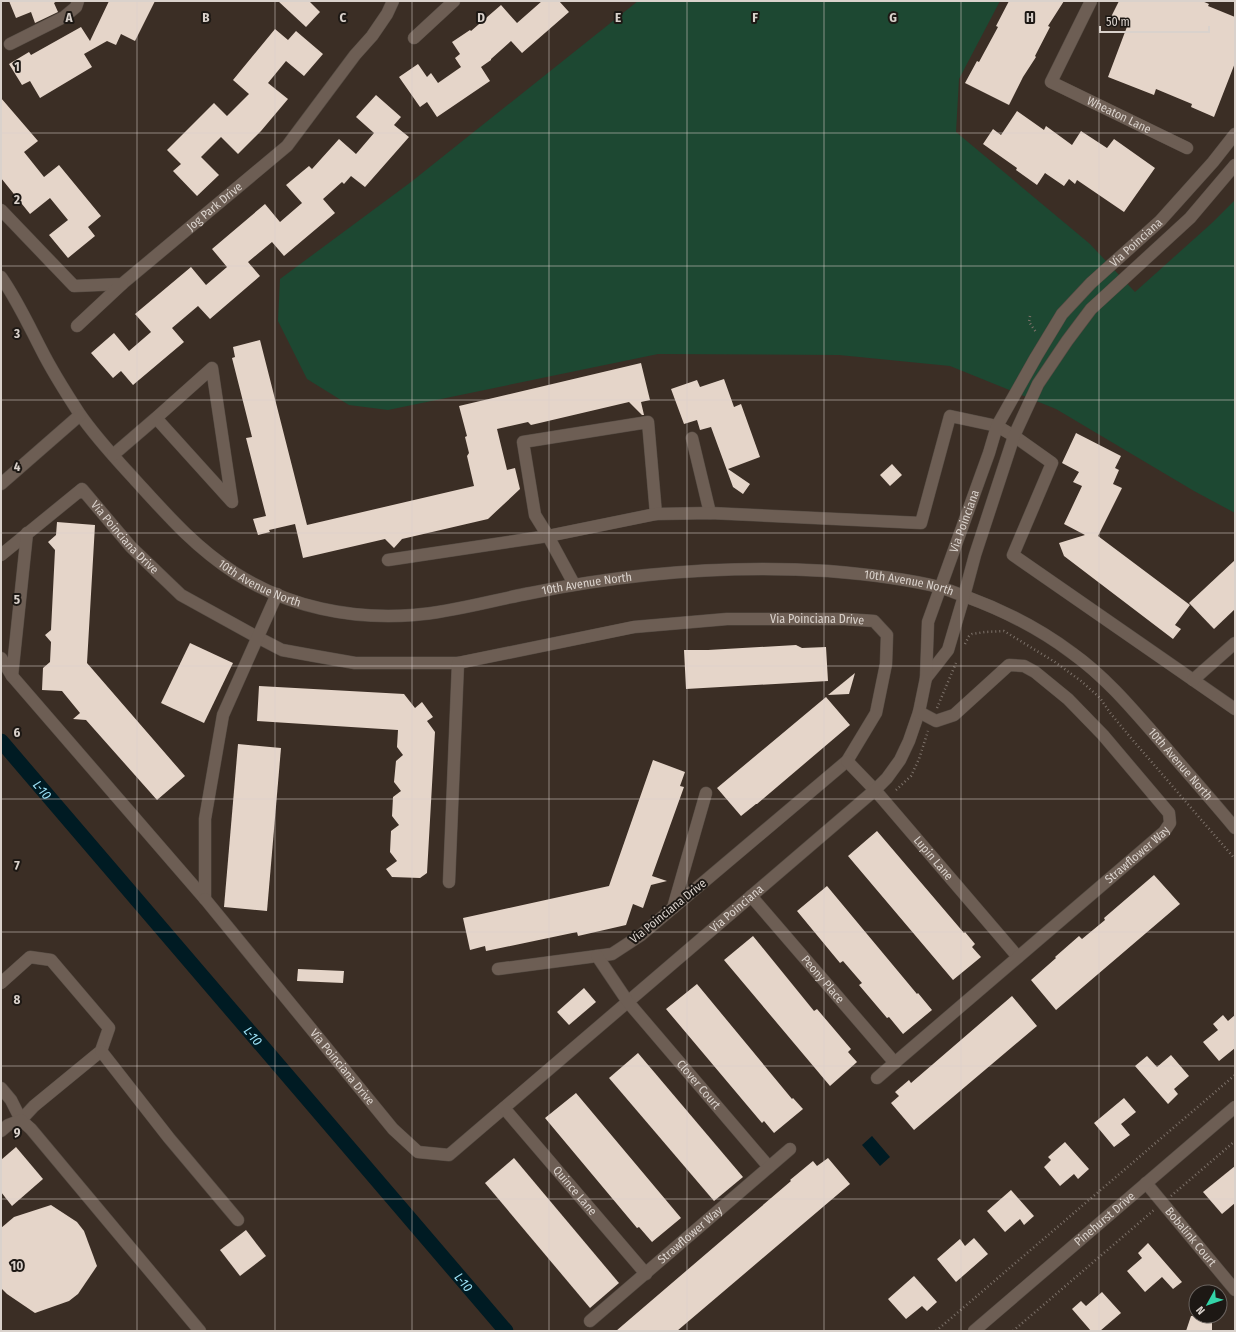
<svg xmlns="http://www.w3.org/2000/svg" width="1236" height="1332" font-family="'Fira Sans Condensed',sans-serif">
<rect width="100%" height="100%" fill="#3b2e25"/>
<path fill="#1d4832" d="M638,1H1000L959,79L956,132L1090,244L1135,292L1213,222L1235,200V513L1194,491L1056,409L950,366L839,355L658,354L388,410L349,405L307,379L278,321L280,279L411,182Z"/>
<path fill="#001b23" d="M872,1136L890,1157L880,1166L862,1145Z"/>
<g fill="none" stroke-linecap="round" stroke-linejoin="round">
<path stroke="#001b23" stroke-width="15" id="s1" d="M1,741L506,1331"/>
</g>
<g fill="#e5d5c9">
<path d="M9,1H57L54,3L58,12L35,23L31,12L16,18Z"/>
<path d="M109,1H155L135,41L121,34L116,45L107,41L84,54L92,67L40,98L30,81L22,85L9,64L29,52L31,55L81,27L90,41Z"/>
<path d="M278,1H309L320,12L306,27Z"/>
<path d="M542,1H559L569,12L522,53L511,41L491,59V60L481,67L490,81L437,117L427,102L420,107L399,77L418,64L427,77L431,73L438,83L461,67L455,58L460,54L452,42L470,30L471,31L501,5L517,23Z"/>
<path d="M1009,1H1064L1048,26L1050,27L1035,56L1036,57L1023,77L1009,105L965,83L977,61L979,62L998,27L996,26Z"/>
<path d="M1119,1H1202L1209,4L1208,6L1235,17V63L1214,117L1191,107L1192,104L1156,89L1154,95L1108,77L1128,24L1111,17Z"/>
<path d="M275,29L288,40L296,31L323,54L304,76L286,61L268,83L288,99L261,131L238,154L221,137L201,157L219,175L197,196L173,171L181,164L167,150L214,103L227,116L249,94L233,80Z"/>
<path d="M376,95L401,117L394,125L409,137L365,187L351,176L344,184L342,182L323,199L335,213L284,256L272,242L248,262L260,276L210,319L198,306L172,328L184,342L133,385L121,371L113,378L91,353L114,333L129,351L151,332L135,314L191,267L206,285L227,267L212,249L265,204L280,222L302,203L286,185L309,166L312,169L339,139L356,154L374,133L356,117Z"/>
<path d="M1,98L38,141L24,152L44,177L59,165L101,216L88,227L95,236L68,258L49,235L68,220L50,198L30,214L1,178Z"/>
<path d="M1017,111L1044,130L1046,126L1072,145L1081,131L1107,148L1114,139L1155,168L1124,212L1077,180L1075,184L1069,179L1064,186L1045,173L1037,185L1016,170L1017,168L983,144L993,129L1001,135Z"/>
<path d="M260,340L307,525L474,486L467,456L469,453L465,437L467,436L459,406L641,363L650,400L641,402L644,415H642L629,402L531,425L528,422L497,429L507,470L515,468L520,489L488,519L402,539L394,548L385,539L303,558L295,524L269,530L270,532L258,535L253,519L266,516L246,438L252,437L232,358L235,357L233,347Z"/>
<path d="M724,379L734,407L741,404L760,457L728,469L750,484L743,494L733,487L711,427L700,430L697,420L684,424L671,389L697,380L700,387Z"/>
<path d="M1076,433L1121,456L1115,468L1119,470L1113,484L1122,488L1098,536L1190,605L1175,625L1181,629L1173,639L1064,556L1059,543L1085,535L1064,524L1082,486L1073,482L1079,472L1062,463Z"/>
<path d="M892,464L902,475L890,486L880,475Z"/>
<path d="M57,522L95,525L87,663L185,776L157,800L86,720L73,719L80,713L62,691L42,690L43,668L50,662L51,642L45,635L51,630L55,550L48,542L56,535Z"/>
<path d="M1235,560V609L1214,629L1189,603Z"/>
<path d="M190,643L233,663L204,723L161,703Z"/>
<path d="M796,645L802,648L826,647L828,681L686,689L684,650H708Z"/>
<path d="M855,673L849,694L828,695Z"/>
<path d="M259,686L404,694L415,708L422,702L433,717L427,721L435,732L427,873L420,878L392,877L386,869L397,861L390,852L391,831L399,825L392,816L393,797L401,791L394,782L396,761L403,755L397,747L398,730L257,721Z"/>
<path d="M826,697L850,725L757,804H756L741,816L717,788Z"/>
<path d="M238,744L281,748L267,911L224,907Z"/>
<path d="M653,760L685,772L680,786L684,787L652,876L667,881L651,885L643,908L633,904L626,925L578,936L577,932L486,951L485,946L470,950L463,918L609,886Z"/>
<path d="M877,831L964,933L965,932L975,944L972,947L981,957L953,980L848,856Z"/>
<path d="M1154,875L1180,904L1056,1010L1031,980L1056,958L1055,957L1079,936L1082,939L1105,920L1104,918Z"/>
<path d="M827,886L917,994L918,993L932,1010L903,1034L889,1017L887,1018L859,985L862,983L843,961L840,963L797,911Z"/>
<path d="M753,936L814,1011L817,1009L851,1049L848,1052L857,1062L830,1086L724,960Z"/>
<path d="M298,969L344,971L343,983L297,981Z"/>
<path d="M697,984L792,1099L793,1098L803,1109L774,1133L764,1121L762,1123L666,1009Z"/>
<path d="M584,988L596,1002L569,1025L557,1012Z"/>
<path d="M1012,996L1037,1026L914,1130L891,1103L899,1096L895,1092L909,1080L911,1083Z"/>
<path d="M1223,1015L1228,1021L1235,1015V1048L1219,1061L1203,1042L1218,1030L1213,1024Z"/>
<path d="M638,1053L743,1177L714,1201L609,1078Z"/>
<path d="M1171,1055L1189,1076L1174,1089L1178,1094L1168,1104L1135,1066L1147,1056L1157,1067Z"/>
<path d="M576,1093L681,1218L652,1242L639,1227L637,1228L545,1118Z"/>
<path d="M1124,1098L1136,1112L1121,1124L1130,1135L1114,1147L1094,1123Z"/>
<path d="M1065,1142L1089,1169L1078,1179L1074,1174L1060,1186L1044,1167L1051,1160L1048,1157Z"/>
<path d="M16,1147L43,1179L12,1206L1,1192V1160Z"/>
<path d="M514,1158L619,1283L590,1308L485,1183Z"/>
<path d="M828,1158L850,1184L677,1331H616L791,1181L790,1180L813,1161L817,1166Z"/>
<path d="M1235,1166V1203L1222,1214L1203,1192Z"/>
<path d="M1011,1190L1034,1216L1024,1225L1020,1219L1005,1232L987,1211Z"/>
<path d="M51,1205L77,1222L84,1231L97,1266L78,1294L69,1301L35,1313L7,1294L1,1288V1228L14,1217Z"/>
<path d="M246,1230L266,1256L240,1276L220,1250Z"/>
<path d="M974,1238L988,1254L956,1282L937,1259L960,1239L965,1246Z"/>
<path d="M1148,1243L1182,1282L1173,1289L1162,1277L1145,1292L1127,1271L1142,1258L1138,1253Z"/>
<path d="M914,1276L937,1302L927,1311L922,1306L906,1319L888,1299Z"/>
<path d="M1102,1292L1121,1313L1100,1331H1091L1072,1309L1081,1301L1086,1306Z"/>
<path d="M1191,1316H1212V1331H1186Z"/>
</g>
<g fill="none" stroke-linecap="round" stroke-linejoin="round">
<defs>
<g id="minor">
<path id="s2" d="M1091,1L1051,82L1187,148"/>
<path d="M414,38L454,1"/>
<path d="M10,44L64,17L76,7L78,1"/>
<path id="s3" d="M1,210L74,286L122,284L287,146L355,55L372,36L387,14L393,1"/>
<path id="s4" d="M1,277C17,300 28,324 41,349C52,371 66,393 79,413C96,438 117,460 137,482C168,516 195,547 235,573C288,607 352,620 414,615C453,612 493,600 531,593C629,573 729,565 828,571C865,574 903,578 939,587C949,590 958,594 967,597C1005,611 1040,629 1072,653C1107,678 1134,711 1162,743C1186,771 1211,799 1235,828"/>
<path d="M77,326L122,284"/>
<path d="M692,438L710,513"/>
<path d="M113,455L156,418L232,502L212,368L156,418"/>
<path d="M1,484L80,415"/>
<path id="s5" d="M1,555L82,489L131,547L181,595L257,637L282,650L315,656L355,663H458L634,627L727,619H845L874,621L887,635L886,664L876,713L847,761L641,935L612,954L498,969"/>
<path d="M388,560L548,536L535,515L523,442L648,422L656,514"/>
<path d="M574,584L548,536L656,514L710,513L921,523L950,416L997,426L1014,436L1052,463L1013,555L1235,709"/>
<path d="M1,658L12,676L205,899V819L223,715L277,594"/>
<path d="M12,676L27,533"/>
<path d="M926,678L948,650L964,596L975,555L1014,436L1038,384L1067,341L1091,309L1190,218L1235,165"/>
<path d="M1193,680L1235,643"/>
<path id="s6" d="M847,761L875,790L1018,957"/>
<path d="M449,882L458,663"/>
<path id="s7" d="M751,896L895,1063"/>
<path id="s8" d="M205,899L393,1129L418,1152L449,1155L875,790L887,778L900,760L909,741L919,712L926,678L928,622L989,453L997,426L1036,357L1062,314L1091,283L1160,221L1213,162L1235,134"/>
<path d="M673,908L706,793"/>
<path id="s9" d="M597,956L628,1002L769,1167"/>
<path d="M1,983L30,957L51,960L109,1028L101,1051L34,1106L21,1120L11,1100L1,1088"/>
<path d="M101,1051L169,1138L238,1220"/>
<path id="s10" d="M877,1078L1164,832L1170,823L1169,813L1103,735L1068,699L1035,672L1024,666L1009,665L954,715L936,721L919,712"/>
<path id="s11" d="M504,1108L646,1274"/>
<path d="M1,1131L8,1125L21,1120L31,1129L200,1331"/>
<path id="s12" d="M1146,1183L1235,1290"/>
<path id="s13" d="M590,1321L790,1149"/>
<path id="s14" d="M974,1331L1235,1107"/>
</g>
</defs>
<use href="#minor" stroke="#554b43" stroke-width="13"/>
<g stroke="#7d726a" stroke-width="2.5" stroke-dasharray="1 3" stroke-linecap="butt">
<path d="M1030,316L1029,322L1036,332"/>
<path d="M965,644L969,636L972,634L985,632L1004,631L1055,662L1081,681L1100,698L1111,714L1131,738L1235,859"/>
<path d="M937,708L956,663"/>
<path d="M896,790L911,776L919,759L928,731"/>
<path d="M1171,1196L1235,1141"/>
<path d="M936,1331L1235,1075"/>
<path d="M1013,1331L1154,1210"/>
</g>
<use href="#minor" stroke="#6d5e54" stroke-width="12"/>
</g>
<path fill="none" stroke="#dad2cc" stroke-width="1" stroke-opacity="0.55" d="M137,1V1331M275,1V1331M412,1V1331M549,1V1331M687,1V1331M824,1V1331M961,1V1331M1099,1V1331M1,133H1235M1,266H1235M1,400H1235M1,533H1235M1,666H1235M1,799H1235M1,932H1235M1,1066H1235M1,1199H1235"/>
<g text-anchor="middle" stroke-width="4" stroke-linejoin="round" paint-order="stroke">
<g font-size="12" fill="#dad2cc" stroke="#1d1814">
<text dy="4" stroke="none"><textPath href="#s2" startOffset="166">Wheaton Lane</textPath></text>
<text dy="4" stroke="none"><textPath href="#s3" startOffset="274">Jog Park Drive</textPath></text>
<text dy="4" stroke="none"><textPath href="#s8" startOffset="1545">Via Poinciana</textPath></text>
<text dy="4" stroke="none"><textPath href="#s8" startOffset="1212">Via Poinciana</textPath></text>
<text dy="4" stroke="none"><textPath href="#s5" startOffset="169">Via Poinciana Drive</textPath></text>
<text dy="4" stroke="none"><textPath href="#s4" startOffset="408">10th Avenue North</textPath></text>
<text dy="4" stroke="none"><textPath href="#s4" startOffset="744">10th Avenue North</textPath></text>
<text dy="4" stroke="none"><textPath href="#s4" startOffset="1068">10th Avenue North</textPath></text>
<text dy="4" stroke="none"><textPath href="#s5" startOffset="905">Via Poinciana Drive</textPath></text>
<text dy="4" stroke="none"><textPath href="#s4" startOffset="1403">10th Avenue North</textPath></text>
<text dy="4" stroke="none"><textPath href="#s10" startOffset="343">Strawflower Way</textPath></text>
<text dy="4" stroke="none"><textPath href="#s6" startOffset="130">Lupin Lane</textPath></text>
<text dy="4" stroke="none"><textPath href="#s8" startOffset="741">Via Poinciana</textPath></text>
<text transform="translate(668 911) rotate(-39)" y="4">Via Poinciana Drive</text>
<text dy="4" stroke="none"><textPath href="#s7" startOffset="110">Peony Place</textPath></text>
<text dy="4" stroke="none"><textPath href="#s8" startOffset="217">Via Poinciana Drive</textPath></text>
<text dy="4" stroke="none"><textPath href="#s9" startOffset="164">Clover Court</textPath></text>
<text dy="4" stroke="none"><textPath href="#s11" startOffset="109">Quince Lane</textPath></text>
<text dy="4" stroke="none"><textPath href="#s14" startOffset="172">Pinehurst Drive</textPath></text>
<text dy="4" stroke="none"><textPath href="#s13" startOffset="132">Strawflower Way</textPath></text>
<text dy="4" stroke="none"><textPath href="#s12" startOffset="70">Bobalink Court</textPath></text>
</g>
<g font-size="13" font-style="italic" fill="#9ee3f8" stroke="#1d1814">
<text dy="5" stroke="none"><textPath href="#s1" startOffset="64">L-10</textPath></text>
<text dy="5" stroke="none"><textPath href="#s1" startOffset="388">L-10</textPath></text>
<text dy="5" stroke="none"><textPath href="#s1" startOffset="712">L-10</textPath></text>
</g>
</g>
<g font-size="13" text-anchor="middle" font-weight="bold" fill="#dad2cc" stroke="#1d1814" stroke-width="4" stroke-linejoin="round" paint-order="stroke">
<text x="69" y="22">A</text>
<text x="206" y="22">B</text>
<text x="343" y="22">C</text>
<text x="481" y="22">D</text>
<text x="618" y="22">E</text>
<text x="755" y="22">F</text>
<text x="893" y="22">G</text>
<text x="1030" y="22">H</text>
<text x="17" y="71">1</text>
<text x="17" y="204">2</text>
<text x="17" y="338">3</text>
<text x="17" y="471">4</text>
<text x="17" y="604">5</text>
<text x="17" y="737">6</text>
<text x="17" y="870">7</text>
<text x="17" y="1004">8</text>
<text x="17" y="1137">9</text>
<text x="17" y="1270">10</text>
</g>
<rect width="1236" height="1332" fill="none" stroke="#dad2cc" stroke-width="4"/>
<g transform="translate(1208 1304) rotate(230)"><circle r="19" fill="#1d1814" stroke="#69625e"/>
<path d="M0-3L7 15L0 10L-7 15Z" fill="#34d4a8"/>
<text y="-6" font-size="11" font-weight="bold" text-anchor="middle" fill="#dad2cc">N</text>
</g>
<path d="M1100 26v6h109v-6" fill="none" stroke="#dad2cc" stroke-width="2"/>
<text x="1106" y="26" font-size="12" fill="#dad2cc" stroke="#1d1814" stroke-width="3" paint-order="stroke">50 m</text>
</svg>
